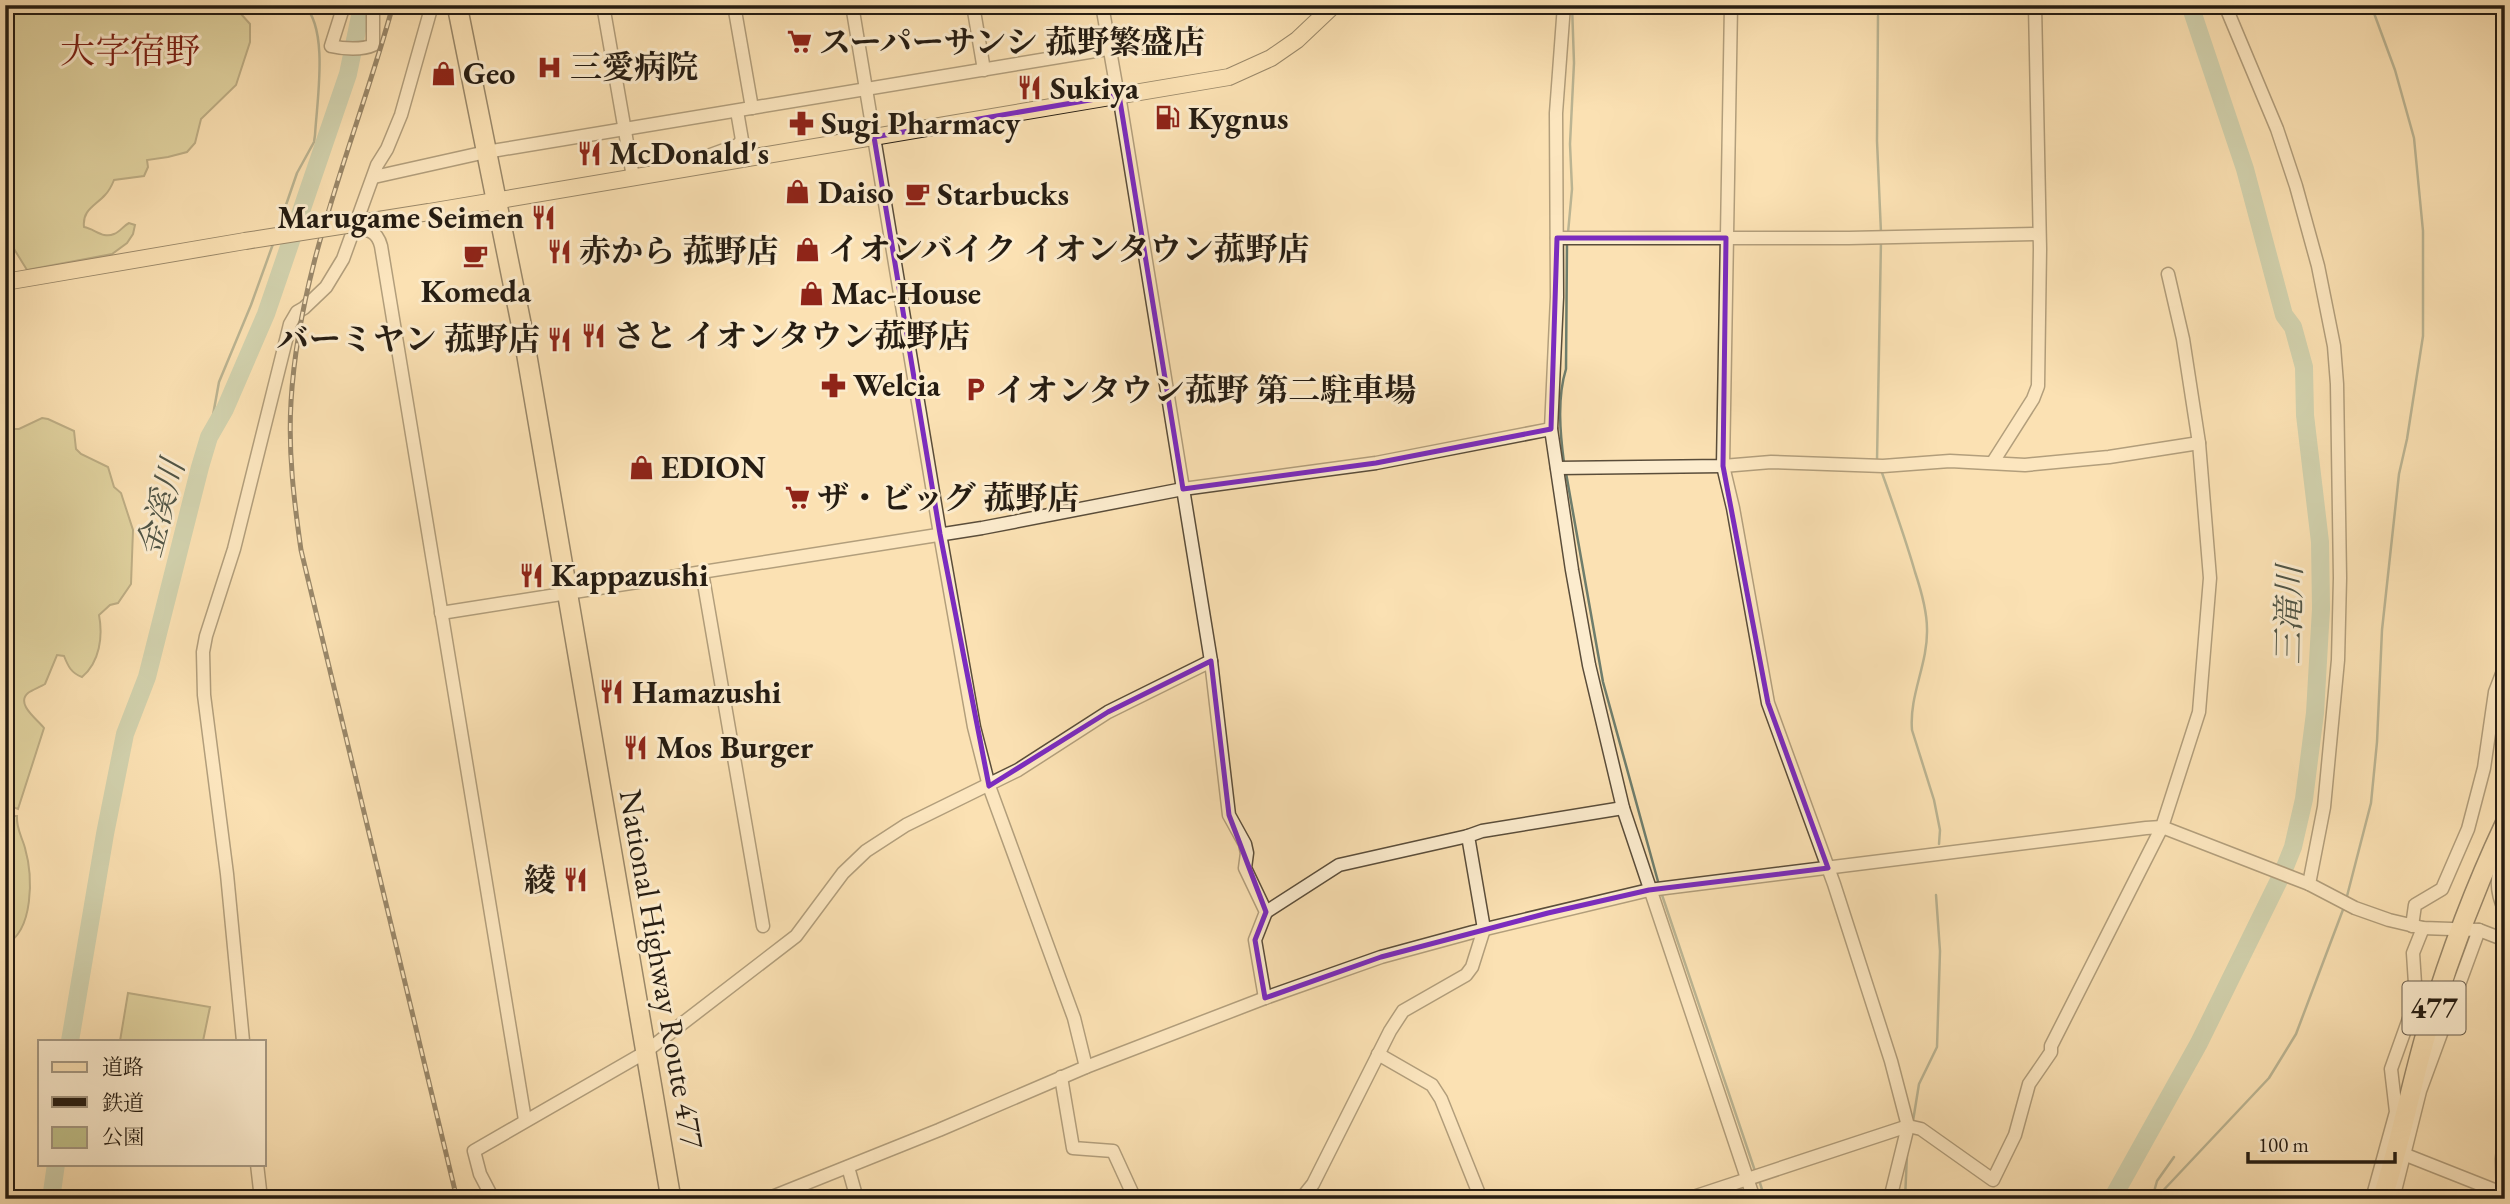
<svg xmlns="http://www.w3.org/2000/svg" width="2510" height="1204" font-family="'EB Garamond','Noto Serif JP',serif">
<rect width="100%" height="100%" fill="#fbe1b3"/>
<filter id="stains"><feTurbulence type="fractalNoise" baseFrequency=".00286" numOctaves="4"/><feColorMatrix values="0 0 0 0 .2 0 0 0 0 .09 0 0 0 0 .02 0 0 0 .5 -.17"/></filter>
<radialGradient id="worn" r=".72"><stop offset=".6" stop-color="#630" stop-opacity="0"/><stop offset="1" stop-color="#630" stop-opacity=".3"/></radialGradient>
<g fill="#c1c28b" stroke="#736f4e" stroke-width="2">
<path d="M5,5H233L250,24V42L236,85L201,119L195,143L187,152L168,157L147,160L148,167L144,176L114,180C112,185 109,191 105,195C95,206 82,210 84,227C95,229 103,239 114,234C120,232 123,226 129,223L135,225L133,234L127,243L112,254L27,270L11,244L5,243Z"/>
<path d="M42,418L48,419L74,431L76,449L81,454L108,467L114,487L121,493L133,530L131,584L118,603L110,605L99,615C103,636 100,662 82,677C71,673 68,666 64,656L57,655L45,684C40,687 32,690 28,693C15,704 38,720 44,728L18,809L5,804V429H19Z"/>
<path d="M14,816H17C16,828 22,837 25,848C33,876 34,931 5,945V817Z"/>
<path d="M128,993L210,1007L203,1041H120Z"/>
</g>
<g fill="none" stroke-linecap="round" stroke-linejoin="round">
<g stroke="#6e7d6c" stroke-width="2.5">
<path d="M1878,16L1877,141L1881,233"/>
<path d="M277,231L297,173L314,142L315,135C317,100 329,29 304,5"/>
<path d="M1568,233L1572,189L1570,144L1574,63L1572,5"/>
<path d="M209,437L219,382L251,305L273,244"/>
<path d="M1877,461L1881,240"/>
<path d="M1564,463C1560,433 1557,398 1566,369L1567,243"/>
<path d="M1881,470C1893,504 1905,537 1915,572C1921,590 1927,610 1927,629C1928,664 1909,695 1912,730L1934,800L1940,830L1939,844"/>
<path d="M1566,473L1603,682L1659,885"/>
<path d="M1661,892L1755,1171"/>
<path d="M2346,900L2371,803L2377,742L2382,630L2399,474L2407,439L2423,336V231L2414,138L2395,70L2371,5"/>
<path d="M1913,1121L1919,1084L1937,1047L1940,951L1936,895"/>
<path d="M1759,1180L1765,1199"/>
<path d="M1905,1199L1907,1155"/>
<path d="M2152,1199L2157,1181L2174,1157"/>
<path d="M2153,1199L2157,1197L2269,1078L2296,1034L2344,907"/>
</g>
<g stroke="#9fbea8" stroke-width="18">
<path d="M70,1041L105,834L125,734L147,677L200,467L209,437L225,409L266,314L348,74L360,16V5"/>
<path d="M51,1199L56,1164"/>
<path d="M2112,1199L2199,1043L2283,872L2293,847L2304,799L2315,713L2321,609L2320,542L2305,415L2304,367L2293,327L2284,315L2245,169L2190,5"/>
</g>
<defs>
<g id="minor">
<path d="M344,5L331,46C343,49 363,50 373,45V5"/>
<path d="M603,5L633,177"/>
<path d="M734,5L752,108"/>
<path d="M852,5L940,534L974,727L989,786L1074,1018L1086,1067"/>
<path d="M973,5L984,70"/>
<path d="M1102,5L1118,96"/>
<path d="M1564,5L1556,113L1557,297L1551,429L1572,570L1589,665L1623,808L1754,1199"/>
<path d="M1731,5L1723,466L1733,508L1768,703L1834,884L1891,1061L1908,1126L1890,1199"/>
<path d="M2225,5L2277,129L2296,186L2318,266L2334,346L2337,384L2340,578L2338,660L2324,807L2309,884"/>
<path d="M1119,95L1211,661L1229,815L1245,844L1247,853L1245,868L1266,912L1255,940L1265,998"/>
<path d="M694,161L738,145L742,140L737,111"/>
<path d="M374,177L486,152L1198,34"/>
<path d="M354,230C369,229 377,231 381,246L525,1120"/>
<path d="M1557,238H1849L2039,234"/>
<path d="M1993,462L2033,399L2038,386L2040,249L2035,5"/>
<path d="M1557,468L1723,466L1771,462L1883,466L1950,461L2025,465L2109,457L2199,443"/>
<path d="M702,572L763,926"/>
<path d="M441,613L982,528L1183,489L1376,463L1551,429"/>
<path d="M2505,854C2496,875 2495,890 2505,911"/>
<path d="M1266,912L1339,865L1468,836"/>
<path d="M2412,926L2415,905L2442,889L2468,829L2484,768L2495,692L2505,666"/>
<path d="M243,1041L227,874L204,695L203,652L206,636L234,549L290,324L297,312L304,308L326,287L343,259L377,165L387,149L401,115L432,5"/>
<path d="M1378,1054L1432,1085L1441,1099L1481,1199"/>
<path d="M1061,1077L1073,1148L1113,1151L1135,1199"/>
<path d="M2406,1155L2502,1193"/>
<path d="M257,1164L261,1199"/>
<path d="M848,1167L857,1199"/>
<path d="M493,1199L480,1174L474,1151L644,1053L796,936L843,873L866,851L906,825L1018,770L1108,712L1211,661"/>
<path d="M767,1199L939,1130L1086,1067L1265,998L1381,957L1473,932L1649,890L2146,828L2162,827L2309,884L2355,908L2389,920L2423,928L2479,930L2505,940"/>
<path d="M1301,1199L1313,1184L1390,1031L1403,1011L1466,975L1472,967L1484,929L1468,836L1482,831L1623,808"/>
<path d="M1687,1199L1908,1126L1921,1129L1993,1180L2015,1135L2029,1084L2051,1052V1046L2162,827L2199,712L2210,578L2199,443L2183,339L2168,274"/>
<path d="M2372,1199L2396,1112L2391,1069L2416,999L2413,953L2423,928"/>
<path d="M2393,1199L2420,1091L2479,930"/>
<path d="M2503,1199L2502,1159L2505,1127"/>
</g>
<g id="major">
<path d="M429,212L1229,77L1271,58L1297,40L1334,5"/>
<path d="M5,282L245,241"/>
</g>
<g id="highway">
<path d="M457,5L523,333L671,1199"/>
<path d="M2382,1199C2400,1145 2410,1089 2426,1034C2447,962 2473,892 2505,824"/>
</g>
</defs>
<use href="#minor" stroke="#5a4d3a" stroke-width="15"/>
<use href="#major" stroke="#251c12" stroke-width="18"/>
<use href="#highway" stroke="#251c12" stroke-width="22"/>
<use href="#minor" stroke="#fcecce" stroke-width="12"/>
<use href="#major" stroke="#fbe1b3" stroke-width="16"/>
<use href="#highway" stroke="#fbe1b3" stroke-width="19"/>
<defs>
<path id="rail" d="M393,5C357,137 299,263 291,402C288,452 294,501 301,550L457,1199"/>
</defs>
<use href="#rail" stroke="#251c12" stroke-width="5"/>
<use href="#rail" stroke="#fcecce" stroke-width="2.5" stroke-dasharray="8" stroke-linecap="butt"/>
<defs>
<path id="major-bridge" d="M245,241L429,212"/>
</defs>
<use href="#major-bridge" stroke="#251c12" stroke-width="18" stroke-linecap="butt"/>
<use href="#major-bridge" stroke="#fbe1b3" stroke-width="16"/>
</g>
<path d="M0 0H2510V1204H0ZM1119,95L1183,489L1376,463L1551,429L1557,238H1726L1723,466L1768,703L1828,868L1649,890L1548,913L1381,957L1265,998L1255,940L1266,912L1229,815L1211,661L1108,712L989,786L940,534L874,137Z" fill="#fbe1b3" fill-opacity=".55" fill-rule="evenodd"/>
<path fill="none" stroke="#7b2cbf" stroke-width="5" stroke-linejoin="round" d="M1119,95L1183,489L1376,463L1551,429L1557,238H1726L1723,466L1768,703L1828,868L1649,890L1548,913L1381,957L1265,998L1255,940L1266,912L1229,815L1211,661L1108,712L989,786L940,534L874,137Z"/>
<defs>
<symbol id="supermarket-bare" viewBox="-9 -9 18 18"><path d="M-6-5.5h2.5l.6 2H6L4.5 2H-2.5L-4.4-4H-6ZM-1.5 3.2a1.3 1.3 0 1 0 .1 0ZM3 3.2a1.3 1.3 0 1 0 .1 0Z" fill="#8f2418" stroke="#fcecce" stroke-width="2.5" paint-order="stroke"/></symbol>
<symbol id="hospital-bare" viewBox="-9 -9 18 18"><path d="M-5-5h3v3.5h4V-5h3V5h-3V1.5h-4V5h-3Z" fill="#8f2418" stroke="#fcecce" stroke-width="2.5" paint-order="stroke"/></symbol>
<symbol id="shop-bare" viewBox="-9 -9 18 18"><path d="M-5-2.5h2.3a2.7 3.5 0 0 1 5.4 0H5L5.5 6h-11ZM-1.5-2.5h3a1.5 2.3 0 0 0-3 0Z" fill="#8f2418" stroke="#fcecce" stroke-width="2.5" paint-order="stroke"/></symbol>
<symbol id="restaurant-bare" viewBox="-9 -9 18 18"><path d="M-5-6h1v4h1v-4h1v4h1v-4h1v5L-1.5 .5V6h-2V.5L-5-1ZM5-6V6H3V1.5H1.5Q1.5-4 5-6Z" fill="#8f2418" stroke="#fcecce" stroke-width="2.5" paint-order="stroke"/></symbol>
<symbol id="fuel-bare" viewBox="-9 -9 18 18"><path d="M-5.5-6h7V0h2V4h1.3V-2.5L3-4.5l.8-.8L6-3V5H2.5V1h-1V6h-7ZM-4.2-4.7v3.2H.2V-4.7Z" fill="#8f2418" stroke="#fcecce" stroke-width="2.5" paint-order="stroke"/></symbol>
<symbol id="pharmacy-bare" viewBox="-9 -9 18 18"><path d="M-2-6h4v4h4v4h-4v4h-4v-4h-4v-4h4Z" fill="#8f2418" stroke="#fcecce" stroke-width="2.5" paint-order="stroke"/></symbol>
<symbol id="cafe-bare" viewBox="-9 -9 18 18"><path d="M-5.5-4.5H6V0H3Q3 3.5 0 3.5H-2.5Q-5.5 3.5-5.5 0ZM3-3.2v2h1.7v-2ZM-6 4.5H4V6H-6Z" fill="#8f2418" stroke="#fcecce" stroke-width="2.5" paint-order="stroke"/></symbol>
<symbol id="parking-bare" viewBox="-9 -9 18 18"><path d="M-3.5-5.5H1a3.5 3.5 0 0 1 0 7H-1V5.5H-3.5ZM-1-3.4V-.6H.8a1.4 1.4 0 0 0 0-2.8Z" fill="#8f2418" stroke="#fcecce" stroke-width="2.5" paint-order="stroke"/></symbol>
</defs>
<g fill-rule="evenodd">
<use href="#supermarket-bare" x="782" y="24" width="35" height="35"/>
<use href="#hospital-bare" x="532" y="50" width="35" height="35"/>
<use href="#shop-bare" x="426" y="56" width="35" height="35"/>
<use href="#restaurant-bare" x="1012" y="70" width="35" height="35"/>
<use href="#fuel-bare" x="1150" y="100" width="35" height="35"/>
<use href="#pharmacy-bare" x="784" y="106" width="35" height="35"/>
<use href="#restaurant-bare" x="572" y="136" width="35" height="35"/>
<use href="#shop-bare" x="780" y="174" width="35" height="35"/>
<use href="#cafe-bare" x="900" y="176" width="35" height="35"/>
<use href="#restaurant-bare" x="526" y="200" width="35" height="35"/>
<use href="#shop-bare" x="790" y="232" width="35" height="35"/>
<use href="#restaurant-bare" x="542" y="234" width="35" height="35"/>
<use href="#cafe-bare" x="458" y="238" width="35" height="35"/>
<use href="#shop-bare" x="794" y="276" width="35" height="35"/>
<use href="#restaurant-bare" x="576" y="318" width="35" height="35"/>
<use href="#restaurant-bare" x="542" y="322" width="35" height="35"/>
<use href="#pharmacy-bare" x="816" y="368" width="35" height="35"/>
<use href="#parking-bare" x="958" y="372" width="35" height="35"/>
<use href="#shop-bare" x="624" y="450" width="35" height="35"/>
<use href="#supermarket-bare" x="780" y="480" width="35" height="35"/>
<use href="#restaurant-bare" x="514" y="558" width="35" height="35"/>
<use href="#restaurant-bare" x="594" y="674" width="35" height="35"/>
<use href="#restaurant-bare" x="618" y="730" width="35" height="35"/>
<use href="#restaurant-bare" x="558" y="862" width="35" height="35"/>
</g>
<g text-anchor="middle" stroke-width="6" stroke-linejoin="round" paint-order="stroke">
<rect fill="#fcecce" stroke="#665a4a" stroke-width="2" x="2402.5" y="981.5" width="63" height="53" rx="5"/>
<g font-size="30" font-weight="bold" fill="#251c12">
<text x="2434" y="1018">477</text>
</g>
<g font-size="32" font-weight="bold" fill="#251c12" stroke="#fcecce" text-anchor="start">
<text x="819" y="53">スーパーサンシ 菰野繁盛店</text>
<text x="570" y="78">三愛病院</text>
<text x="463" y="84">Geo</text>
<text x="1050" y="99">Sukiya</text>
<text x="1188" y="129">Kygnus</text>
<text x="821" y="134">Sugi Pharmacy</text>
<text x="609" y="164">McDonald's</text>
<text x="818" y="203">Daiso</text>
<text x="937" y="205">Starbucks</text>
<text x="524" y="228" text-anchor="end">Marugame Seimen</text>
<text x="828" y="260">イオンバイク イオンタウン菰野店</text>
<text x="579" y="262">赤から 菰野店</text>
<text x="476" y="302" text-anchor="middle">Komeda</text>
<text x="831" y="304">Mac-House</text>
<text x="613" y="347">さと イオンタウン菰野店</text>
<text x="540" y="350" text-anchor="end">バーミヤン 菰野店</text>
<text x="853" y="396">Welcia</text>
<text x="995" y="401">イオンタウン菰野 第二駐車場</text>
<text x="661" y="478">EDION</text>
<text x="817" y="509">ザ・ビッグ 菰野店</text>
<text x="551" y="586">Kappazushi</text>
<text x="632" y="703">Hamazushi</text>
<text x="656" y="758">Mos Burger</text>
<text x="556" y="891" text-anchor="end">綾</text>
</g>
<g font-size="32" fill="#251c12" stroke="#fcecce">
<text transform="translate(662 969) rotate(80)" y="11">National Highway Route 477</text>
</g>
<g font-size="33" font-style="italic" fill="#505546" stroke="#fcecce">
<text transform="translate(160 508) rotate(-75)" y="12">金溪川</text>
<text transform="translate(2288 615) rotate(-89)" y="12">三滝川</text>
</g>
<g font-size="35" fill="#7a1f14" stroke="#fcecce">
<text x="130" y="63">大字宿野</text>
</g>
</g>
<rect width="2510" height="1204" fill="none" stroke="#fbe1b3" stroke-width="28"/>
<rect x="7" y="7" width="2496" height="1190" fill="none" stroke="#251c12" stroke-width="3.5"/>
<rect x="14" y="14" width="2482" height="1176" fill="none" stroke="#251c12" stroke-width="2"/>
<rect x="38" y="1040" width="228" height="126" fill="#fcecce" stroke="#a69983" stroke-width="2"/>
<rect x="52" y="1062" width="35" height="10" fill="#fbe1b3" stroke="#a69983" stroke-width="2"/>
<text x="102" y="1074" font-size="21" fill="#251c12">道路</text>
<rect x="52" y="1097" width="35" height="10" fill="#251c12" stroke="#a69983" stroke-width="2"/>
<text x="102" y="1110" font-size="21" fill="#251c12">鉄道</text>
<rect x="52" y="1127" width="35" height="21" fill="#c1c28b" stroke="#a69983" stroke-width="2"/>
<text x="102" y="1144" font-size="21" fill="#251c12">公園</text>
<path d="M2248 1152v10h147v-10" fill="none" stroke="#251c12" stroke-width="3.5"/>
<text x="2258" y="1152" font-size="21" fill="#251c12" stroke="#fcecce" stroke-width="5" paint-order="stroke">100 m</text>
<rect width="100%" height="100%" filter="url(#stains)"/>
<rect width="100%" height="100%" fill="url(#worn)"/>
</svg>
